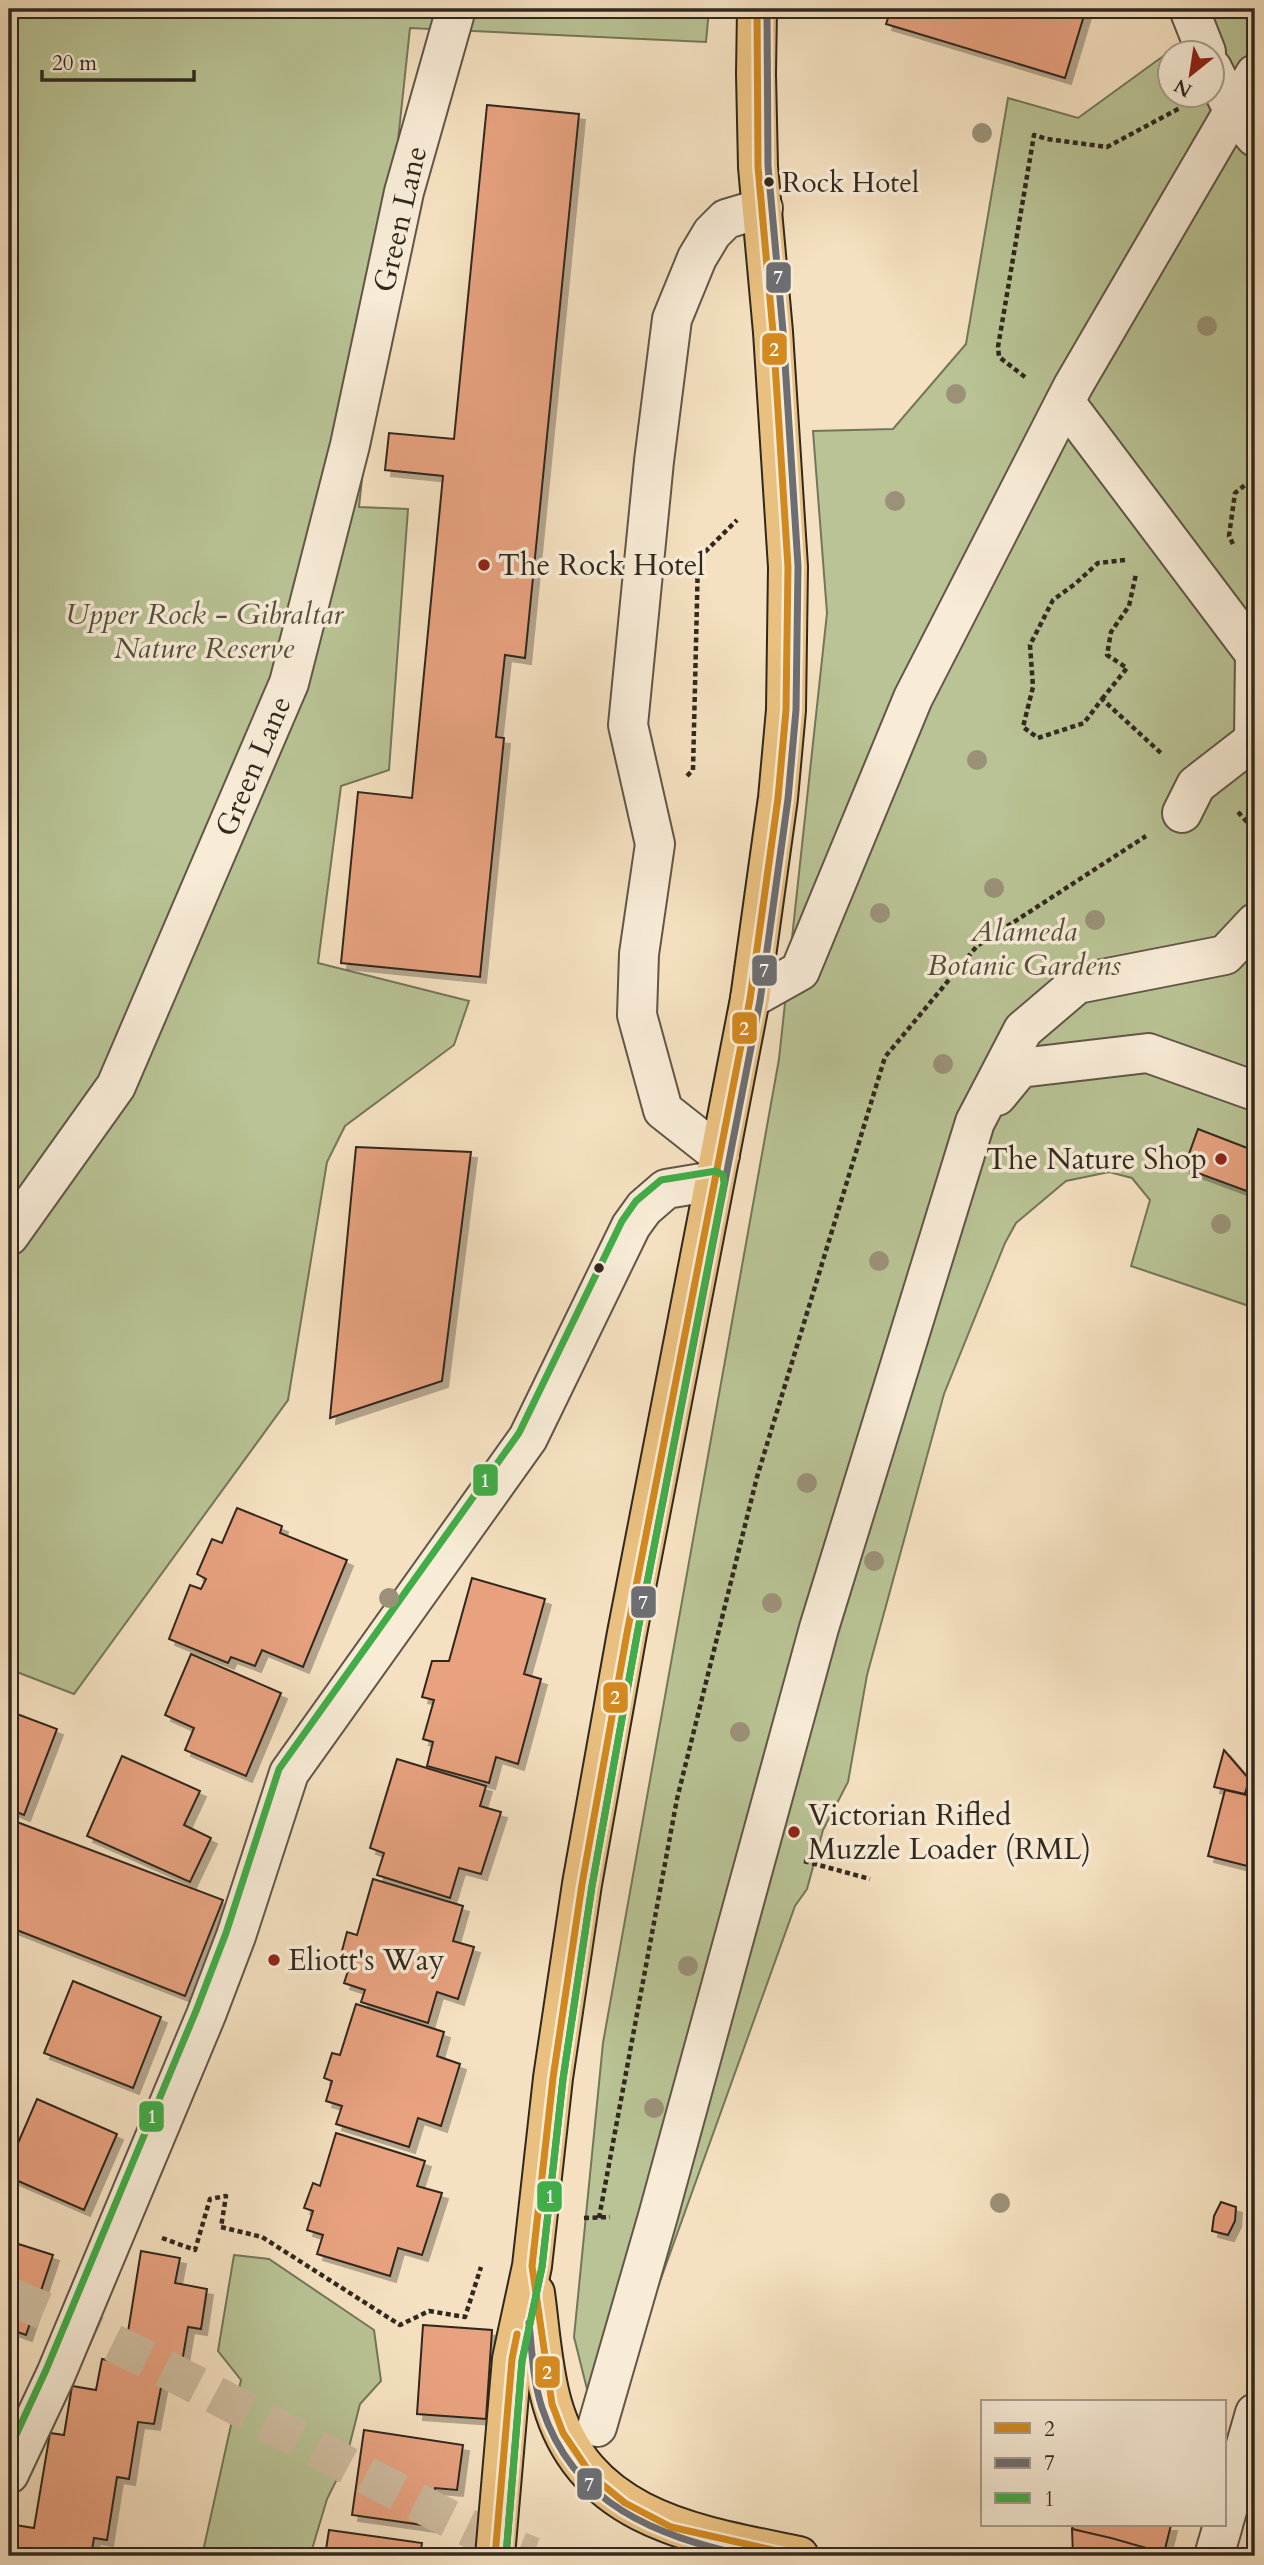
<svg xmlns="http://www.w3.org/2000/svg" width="1264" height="2565" font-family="Cardo,serif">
<defs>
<filter id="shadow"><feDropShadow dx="6" dy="6" stdDeviation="0" flood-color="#0004"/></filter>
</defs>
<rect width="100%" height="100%" fill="#f5e1c1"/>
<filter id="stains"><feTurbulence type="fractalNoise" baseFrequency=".00286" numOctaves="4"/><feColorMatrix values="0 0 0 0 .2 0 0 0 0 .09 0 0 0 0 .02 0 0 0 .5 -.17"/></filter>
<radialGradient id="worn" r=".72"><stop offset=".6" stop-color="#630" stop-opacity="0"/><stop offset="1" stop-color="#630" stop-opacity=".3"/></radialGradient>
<g fill="#b9c395" stroke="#74765a" stroke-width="2" fill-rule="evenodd">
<path d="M9,9H709L706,42L410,28L359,507L408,509L389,770L341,786L318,963L469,1001L454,1045L345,1126L327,1162L288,1400L74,1694L9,1669Z"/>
<path d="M1172,9H1255V1308L1131,1266L1150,1200L1132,1178L1109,1172L1066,1181L1016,1223L1005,1243L944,1394L867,1675L848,1782L823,1830L807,1889L795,1906L609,2423L587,2389L574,2337L603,2043L779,1059L827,613L813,431L893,429L966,344L1008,98L1078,118L1184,41ZM1170,52H1212V94H1170Z"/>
<path d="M234,2255L269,2259L374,2330L381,2381L360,2404L345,2463L327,2499L310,2556H202L241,2380L218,2351Z"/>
</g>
<g fill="#e8a280" stroke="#30281e" stroke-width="2" filter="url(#shadow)">
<path d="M891,9H1086L1065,78L886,24Z"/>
<path d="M487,105L579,114L525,658L505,655L496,737L504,738L480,977L341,963L358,792L412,798L443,476L385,470L389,433L454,439Z"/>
<path d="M1198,1129L1255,1151V1194L1184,1168Z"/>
<path d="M356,1147L471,1152L442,1381L330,1418Z"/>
<path d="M237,1508L282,1526L280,1533L347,1560L303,1667L262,1650L255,1666L231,1657L228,1663L169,1639L190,1585L201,1589L206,1579L197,1574L212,1539L222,1543Z"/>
<path d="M472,1578L545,1599L524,1674L541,1679L518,1764L496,1757L489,1783L427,1766L433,1742L423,1739L434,1700L422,1697L432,1661H449Z"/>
<path d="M191,1654L281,1693L246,1776L185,1750L194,1728L165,1715Z"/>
<path d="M9,1711L57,1729L24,1815L9,1809Z"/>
<path d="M1224,1750L1249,1779L1245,1794L1214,1787Z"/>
<path d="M122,1756L200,1791L184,1825L211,1838L190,1882L87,1836Z"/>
<path d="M397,1759L486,1786L480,1806L501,1812L481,1874L459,1868L450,1898L377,1875L384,1853L370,1848Z"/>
<path d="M1225,1790L1255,1797V1868L1208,1856Z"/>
<path d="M9,1819L223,1900L185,1996L9,1927Z"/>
<path d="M373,1879L463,1906L453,1941L474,1947L458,1999L437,1992L428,2023L361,2002L365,1990L344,1983L350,1965L339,1962L347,1932L357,1935Z"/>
<path d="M73,1981L161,2017L133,2088L44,2053Z"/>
<path d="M356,2004L444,2032L437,2056L460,2064L441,2126L418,2118L409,2147L336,2124L342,2106L326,2101L332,2081L324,2078L332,2053L340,2055Z"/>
<path d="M37,2099L117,2134L84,2210L9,2177V2164Z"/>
<path d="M336,2133L425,2161L417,2186L442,2193L422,2255L398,2248L390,2276L317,2254L323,2235L307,2230L313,2211L304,2208L313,2183L320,2186Z"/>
<path d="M1221,2202L1236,2207L1235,2221L1228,2235L1212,2231L1214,2216Z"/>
<path d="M9,2241L53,2255L26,2335L9,2329Z"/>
<path d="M141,2251L180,2258L175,2283L207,2289L201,2329L188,2327L179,2380L163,2377L154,2424L138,2422L129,2479L117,2477L107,2540L94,2538L91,2556H9L15,2525L34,2528L50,2433L64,2435L72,2386L96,2390L102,2359L123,2363Z"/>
<path d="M423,2325L492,2330L486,2419L417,2414Z"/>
<path d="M364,2430L463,2445L457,2490L435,2488L430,2526L352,2515Z"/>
<path d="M1073,2525H1171L1164,2553L1072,2529Z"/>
<path d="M1072,2529L1111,2538L1164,2553L1162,2556H1073Z"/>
<path d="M329,2530L422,2543L420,2556H325Z"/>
</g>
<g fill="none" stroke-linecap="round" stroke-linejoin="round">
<path stroke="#cebca0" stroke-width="38" stroke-dasharray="38 19" stroke-linecap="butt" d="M9,2296C128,2345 241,2409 356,2470C414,2500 472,2533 533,2556"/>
<defs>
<g id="minor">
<path d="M1189,9L1206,52"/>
<path d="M1212,68L1234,112L1255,137"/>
<path d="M1065,402L1255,654L1254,740L1196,785L1182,813"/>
<path d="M750,999L800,971L913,698L1073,386L1255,74"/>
<path d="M997,1096L1020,1068L1148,1053L1255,1091"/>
<path d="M720,1155L663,1110L637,1015L639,954L655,844L628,725L654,461L672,319L697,258L712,233L726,219L763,208"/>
<path d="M9,1236L116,1086L289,683L350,445L404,192L456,9"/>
<path d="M597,2427L658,2216L819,1628L975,1122L1023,1030L1077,984L1225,955L1255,923"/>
<path d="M9,2474L56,2374L206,2015L236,1936L289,1773L528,1438L631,1226L644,1208L666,1189L714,1181"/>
<path d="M1224,2521L1255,2413"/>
<path d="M1214,2556L1223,2525"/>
</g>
<g id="major">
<path d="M535,2293C540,2329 542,2368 552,2403C585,2520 697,2535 799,2556"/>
<path d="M495,2556L512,2359L532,2266L553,2078L582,1884L627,1633L750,999L778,798L786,710L788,567L773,332L758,167L756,74L757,9"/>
</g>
</defs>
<use href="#minor" stroke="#615647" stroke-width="42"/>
<use href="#major" stroke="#30281e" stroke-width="42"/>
<g stroke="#30281e" stroke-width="4.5" stroke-dasharray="5 3.5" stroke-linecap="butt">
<path d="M1025,377L999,357L998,347L1034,135L1047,139L1107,147L1180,108"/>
<path d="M1233,544L1229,536L1235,493L1255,477"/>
<path d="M1125,560L1098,563L1075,584L1053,600L1030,645L1033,687L1023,727L1038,738L1084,723L1102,699L1162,754"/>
<path d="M1102,699L1127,668L1107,655L1111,632L1129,606L1136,574"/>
<path d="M687,776L693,770L698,559L737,520"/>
<path d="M1238,812L1255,831"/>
<path d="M804,1861L870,1879"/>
<path d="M584,2218L610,2217"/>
<path d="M599,2218L677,1799L757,1477L885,1057L977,946L1146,836"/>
<path d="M162,2238L195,2250L210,2199L226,2196L221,2227L262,2237L400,2325L429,2311L465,2317L481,2267"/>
</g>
<use href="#minor" stroke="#f8ecd7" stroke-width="38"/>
<use href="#major" stroke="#eac080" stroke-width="38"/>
<defs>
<g id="bus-1">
<path d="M757,9L758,167L773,332L788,567L786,710L778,798L750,999L627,1633L582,1884L553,2078L532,2266L552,2404L563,2433L592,2476L625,2503L671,2527L799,2556"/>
<path d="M495,2556L512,2359L517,2334"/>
</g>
<g id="bus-2">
<path d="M529,2323C532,2351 533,2381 542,2408C574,2505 656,2536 748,2556"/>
<path d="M506,2556L522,2361L542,2267L563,2079L592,1886L637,1635L760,1001L788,799L796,710L798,566L783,331L768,166L767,9"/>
</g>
<path id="bus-3" d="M9,2450L46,2370L196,2011L226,1933L279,1769L519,1433L622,1221L636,1201L661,1180L716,1171L723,1175L724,1183L637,1635L592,1886L563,2079L542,2267L522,2361L506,2556"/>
</defs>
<use href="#bus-1" stroke="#f8ecd7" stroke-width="12"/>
<use href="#bus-2" stroke="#f8ecd7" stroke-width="12"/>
<use href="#bus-3" stroke="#f8ecd7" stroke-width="12"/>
<use href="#bus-1" stroke="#d2891f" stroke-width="7"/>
<use href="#bus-2" stroke="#6d6e72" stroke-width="7"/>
<use href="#bus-3" stroke="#41ad48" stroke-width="7"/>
</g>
<g fill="#9b9178">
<circle cx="982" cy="133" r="10"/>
<circle cx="1207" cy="326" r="10"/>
<circle cx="956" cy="394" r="10"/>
<circle cx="895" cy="501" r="10"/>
<circle cx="977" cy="760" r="10"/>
<circle cx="994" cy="888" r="10"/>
<circle cx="880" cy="913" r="10"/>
<circle cx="1095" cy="920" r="10"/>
<circle cx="943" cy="1064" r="10"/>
<circle cx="1221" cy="1224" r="10"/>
<circle cx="879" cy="1261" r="10"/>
<circle cx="807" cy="1483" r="10"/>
<circle cx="874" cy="1561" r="10"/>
<circle cx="389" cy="1598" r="10"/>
<circle cx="772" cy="1603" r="10"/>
<circle cx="740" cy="1732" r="10"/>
<circle cx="688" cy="1966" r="10"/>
<circle cx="654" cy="2108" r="10"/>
<circle cx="1000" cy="2203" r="10"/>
</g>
<g fill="#30281e" stroke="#f8ecd7" stroke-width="2.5">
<circle cx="769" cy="182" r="6"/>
<circle cx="599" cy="1268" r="6"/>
</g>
<g fill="#8f2418" stroke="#f8ecd7" stroke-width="2.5">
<circle cx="484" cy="565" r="7"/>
<circle cx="1221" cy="1159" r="7"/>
<circle cx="794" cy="1832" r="7"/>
<circle cx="274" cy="1960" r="7"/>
</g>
<g text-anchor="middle" stroke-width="7" stroke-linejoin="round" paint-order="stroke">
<g font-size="28" fill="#30281e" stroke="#f8ecd7" text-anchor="start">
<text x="782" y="192">Rock Hotel</text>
</g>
<g font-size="30" fill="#30281e" stroke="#f8ecd7">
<text transform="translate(400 219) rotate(-77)" y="10">Green Lane</text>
<text transform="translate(253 766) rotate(-67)" y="10">Green Lane</text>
</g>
<g font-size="30" fill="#30281e" stroke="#f8ecd7" text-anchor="start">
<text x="498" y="575">The Rock Hotel</text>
<text x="1207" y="1169" text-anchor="end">The Nature Shop</text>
<text x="808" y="1825">Victorian Rifled<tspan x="808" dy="34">Muzzle Loader (RML)</tspan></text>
<text x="288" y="1970">Eliott's Way</text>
</g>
<g font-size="30" font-style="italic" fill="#524f3c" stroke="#f8ecd7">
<text x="204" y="624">Upper Rock - Gibraltar<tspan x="204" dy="34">Nature Reserve</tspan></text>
<text x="1024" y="941">Alameda<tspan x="1024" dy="34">Botanic Gardens</tspan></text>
</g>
</g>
<g stroke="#f8ecd7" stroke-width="2.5">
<rect x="765" y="261" width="27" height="33" rx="7" fill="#6d6e72"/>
<rect x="761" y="332" width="27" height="34" rx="7" fill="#d2891f"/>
<rect x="751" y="954" width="27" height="33" rx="7" fill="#6d6e72"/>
<rect x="731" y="1011" width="27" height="34" rx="7" fill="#d2891f"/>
<rect x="472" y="1463" width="27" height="34" rx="7" fill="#41ad48"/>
<rect x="630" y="1585" width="27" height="34" rx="7" fill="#6d6e72"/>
<rect x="602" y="1681" width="27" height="33" rx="7" fill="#d2891f"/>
<rect x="138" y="2100" width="27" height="33" rx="7" fill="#41ad48"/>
<rect x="536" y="2180" width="27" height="33" rx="7" fill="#41ad48"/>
<rect x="534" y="2355" width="27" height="34" rx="7" fill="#d2891f"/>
<rect x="576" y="2467" width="27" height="34" rx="7" fill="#6d6e72"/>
</g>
<g font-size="19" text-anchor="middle" font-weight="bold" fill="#fff">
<text x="778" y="284">7</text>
<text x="774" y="356">2</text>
<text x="764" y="977">7</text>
<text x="744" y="1035">2</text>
<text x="485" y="1487">1</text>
<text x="643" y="1609">7</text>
<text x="615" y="1704">2</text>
<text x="152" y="2123">1</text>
<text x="550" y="2203">1</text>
<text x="547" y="2379">2</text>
<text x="589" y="2491">7</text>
</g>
<rect width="1264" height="2565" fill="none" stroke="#f5e1c1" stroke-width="35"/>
<rect x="10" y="10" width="1243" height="2544" fill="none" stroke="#30281e" stroke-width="3.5"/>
<rect x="18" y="18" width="1229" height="2530" fill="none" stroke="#30281e" stroke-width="2"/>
<rect x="981" y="2400" width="245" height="126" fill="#f8ecd7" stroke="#a89e8d" stroke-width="2"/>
<rect x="995" y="2423" width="35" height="10" fill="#d2891f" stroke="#a89e8d" stroke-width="2"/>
<text x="1044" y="2436" font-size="21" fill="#30281e">2</text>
<rect x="995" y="2458" width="35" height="10" fill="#6d6e72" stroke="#a89e8d" stroke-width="2"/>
<text x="1044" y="2470" font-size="21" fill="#30281e">7</text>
<rect x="995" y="2493" width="35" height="10" fill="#41ad48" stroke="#a89e8d" stroke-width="2"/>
<text x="1044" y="2506" font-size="21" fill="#30281e">1</text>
<g transform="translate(1191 74) rotate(210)"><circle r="33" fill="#f8ecd7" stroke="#a89e8d" stroke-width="2"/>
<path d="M0-5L12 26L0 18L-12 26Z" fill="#8f2418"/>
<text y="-10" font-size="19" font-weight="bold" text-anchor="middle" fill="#30281e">N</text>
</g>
<path d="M42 70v10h152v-10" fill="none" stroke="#30281e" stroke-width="3.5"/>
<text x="52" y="70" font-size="21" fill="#30281e" stroke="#f8ecd7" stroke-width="5" paint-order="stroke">20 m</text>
<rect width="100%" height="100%" filter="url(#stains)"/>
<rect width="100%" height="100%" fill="url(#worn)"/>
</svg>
